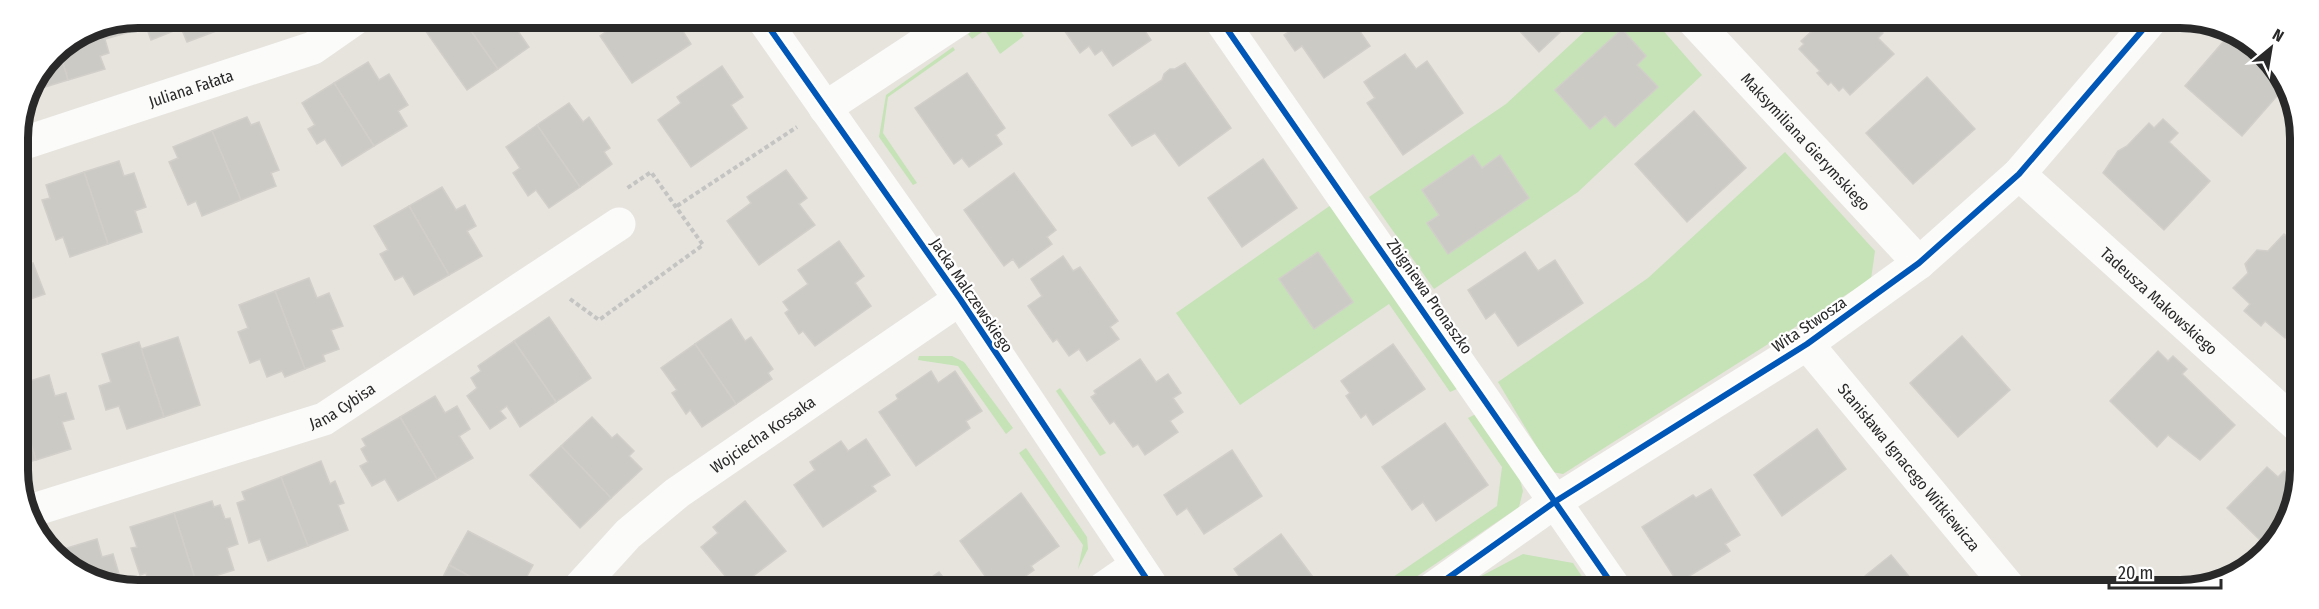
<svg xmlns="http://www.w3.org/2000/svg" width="2319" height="609" font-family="'Fira Sans Condensed',sans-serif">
<rect width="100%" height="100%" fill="#e7e4de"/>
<g fill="#c5e3b6">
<path d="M990,19H1013L1024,36L1000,54L985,30L972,39L968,34Z"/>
<path d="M1597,20H1654L1702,75L1578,192L1434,289L1369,197L1506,104Z"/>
<path d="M953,47L955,50L888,97L883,133L917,183L913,185L879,137L886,95Z"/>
<path d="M1785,152L1875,251L1871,279L1563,474L1552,472L1498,382L1648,278Z"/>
<path d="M1331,205L1459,388L1450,392L1389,304L1240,405L1176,313Z"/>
<path d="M919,356H952L964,362L1013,428L1006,434L958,366L918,360Z"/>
<path d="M1060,388L1106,453L1100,456L1056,391Z"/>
<path d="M1476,414L1519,476L1523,491L1519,507L1397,590H1374L1497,506L1502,467L1468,418Z"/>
<path d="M1026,448L1087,537L1088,549L1078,569L1083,545L1019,453Z"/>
<path d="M1523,554L1573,563L1591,590H1559L1555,584L1512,576L1493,590H1470V582Z"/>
</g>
<g fill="#cccac5" stroke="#d2cfca" stroke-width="1.5">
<path d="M143,18H177L181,28L151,40Z"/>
<path d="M177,18H220L224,28L187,42Z"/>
<path d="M220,18H248L224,28Z"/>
<path d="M443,18H462L498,69L467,90L425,30Z"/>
<path d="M462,18H509L529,47L498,69Z"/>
<path d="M624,19H682L677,22L691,44L632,83L600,36Z"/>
<path d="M842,19H869L857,27L853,22L848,26Z"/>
<path d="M1070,19H1149L1141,25L1151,40L1113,66L1102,50L1095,55L1089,46L1080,53L1062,27Z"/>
<path d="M1284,19H1373L1359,30L1370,46L1324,78L1302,46L1295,51L1284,35L1292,30Z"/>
<path d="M127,20L130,32L105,39L101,26Z"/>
<path d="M1520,20H1573L1539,52L1516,27L1521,21Z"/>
<path d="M1824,20H1871L1883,33L1878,38L1894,54L1850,95L1843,87L1839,91L1831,82L1828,85L1817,73L1820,71L1799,49L1804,44L1801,41Z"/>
<path d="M101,26L109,53L100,56L105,69L68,80L59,50L93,27Z"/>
<path d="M1622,29L1646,56L1637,65L1658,87L1615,127L1605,116L1590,129L1555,90Z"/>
<path d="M2230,34L2266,54L2284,88L2242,136L2185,86Z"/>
<path d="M59,50L68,80L32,91L31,87Z"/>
<path d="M1405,54L1416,69L1427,61L1463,113L1403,155L1367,103L1375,98L1364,82Z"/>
<path d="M368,62L379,80L389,74L408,105L398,111L407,126L374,146L334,83Z"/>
<path d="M1185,63L1231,128L1179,166L1155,133L1132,146L1109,115L1162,80L1164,74L1170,69H1175Z"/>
<path d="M722,66L743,97L731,105L747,128L691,167L658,120L681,103L677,97Z"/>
<path d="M967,73L1005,128L996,135L1002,144L969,167L962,158L954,164L915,108Z"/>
<path d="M1927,77L1975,129L1913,184L1866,133Z"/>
<path d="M334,83L374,146L342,166L325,139L317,144L308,129L315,125L302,103Z"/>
<path d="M569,103L583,122L589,117L610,148L604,152L612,164L580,187L537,125Z"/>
<path d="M1694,111L1746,168L1687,222L1635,164Z"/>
<path d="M247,117L251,125L259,122L279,170L271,173L276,186L241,200L212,131Z"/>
<path d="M2163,119L2178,133L2169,142L2210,181L2164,230L2103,173L2118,151L2127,146L2149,123L2154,128Z"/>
<path d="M537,125L580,187L549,208L536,190L528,196L513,173L520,168L506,147Z"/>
<path d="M212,131L241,200L202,216L196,201L188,205L169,162L178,158L173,147Z"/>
<path d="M1473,155L1482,168L1500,155L1529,198L1448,254L1427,223L1439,215L1422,190Z"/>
<path d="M1263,159L1297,208L1242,247L1208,198Z"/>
<path d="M119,161L124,176L134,173L146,207L135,211L142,232L108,244L84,172Z"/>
<path d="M786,170L807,198L799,204L815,225L759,265L727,221L751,203L747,197Z"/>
<path d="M84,172L108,244L70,257L63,237L56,240L42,200L50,198L46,185Z"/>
<path d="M1014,173L1056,230L1047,237L1052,244L1019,268L1013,259L1004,266L964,210Z"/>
<path d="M442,187L456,210L465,205L476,226L467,231L482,256L449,275L409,206Z"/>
<path d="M409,206L449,275L414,295L403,276L395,280L380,254L388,250L374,226Z"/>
<path d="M2284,234L2299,247V345L2288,335L2285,338L2265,321L2261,326L2244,311L2250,304L2233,288L2248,273L2245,264L2257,250L2268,251Z"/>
<path d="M839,241L864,276L855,283L871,306L815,346L803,331L799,334L785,313L789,310L783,302L808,284L798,270Z"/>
<path d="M1318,252L1353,302L1314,329L1279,279Z"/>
<path d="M1525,252L1538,271L1555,260L1583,303L1518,346L1495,312L1486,319L1468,290Z"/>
<path d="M1063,256L1073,271L1080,267L1118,321L1110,327L1119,339L1087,361L1079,349L1069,356L1057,339L1053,342L1028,306L1042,296L1031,279Z"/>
<path d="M33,263L45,294L22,302L19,268Z"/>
<path d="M309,278L317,298L329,293L343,326L331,330L339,349L323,355L325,361L305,369L275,291Z"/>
<path d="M275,291L305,369L285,377L282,371L267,377L260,359L250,363L238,332L248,328L239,305Z"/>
<path d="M549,317L591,378L556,402L514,341Z"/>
<path d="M731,319L745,341L751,337L773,369L768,373L772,379L736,404L695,344Z"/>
<path d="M1962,336L2010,390L1958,437L1910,383Z"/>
<path d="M178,337L200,405L164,417L141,349Z"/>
<path d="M514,341L556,402L520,427L507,406L500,411L506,418L490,429L467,396L477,388L471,378L481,371L478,366Z"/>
<path d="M139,342L164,417L127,429L119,406L106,410L99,386L111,382L102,354Z"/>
<path d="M695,344L736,404L702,427L690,410L686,414L672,393L677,390L661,368Z"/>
<path d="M1393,344L1425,389L1373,425L1366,414L1361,418L1346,396L1350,393L1341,381Z"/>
<path d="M2158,351L2168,361L2173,356L2187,369L2182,374L2235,425L2200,460L2168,435L2157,447L2110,401Z"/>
<path d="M1140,359L1156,382L1168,374L1181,393L1173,398L1183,412L1170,421L1178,432L1145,455L1138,444L1133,447L1114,421L1110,424L1091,397L1096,394L1094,391Z"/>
<path d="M931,371L938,383L955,371L982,411L966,421L970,428L916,466L879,412L898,399L896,395Z"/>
<path d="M49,375L55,396L66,393L74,419L62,422L71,449L36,460L20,408V384Z"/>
<path d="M435,396L445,413L457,406L470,429L459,436L473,458L437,479L400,417Z"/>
<path d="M20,408L36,460L20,464Z"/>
<path d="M400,417L437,479L398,501L385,479L372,486L360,466L368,462L361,449L366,446L362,439Z"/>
<path d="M592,417L612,438L617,434L634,451L629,456L642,469L611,498L561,446Z"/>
<path d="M1445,423L1488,485L1436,521L1423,502L1412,510L1382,467Z"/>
<path d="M1817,429L1846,469L1782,516L1754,475Z"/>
<path d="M866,439L890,475L872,486L876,491L823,527L794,485L815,470L810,462L841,441L848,451Z"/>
<path d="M561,446L611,498L580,528L530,475Z"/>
<path d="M1232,450L1262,496L1204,534L1187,508L1177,515L1164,495Z"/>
<path d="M321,461L330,484L335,481L344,503L338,505L348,530L308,546L281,477Z"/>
<path d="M2267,467L2278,477L2284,471L2299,485V494L2264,553L2259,548L2264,544L2227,508Z"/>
<path d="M281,477L308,546L268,561L260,539L249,543L237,503L245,500L242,492Z"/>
<path d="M1711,489L1740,535L1725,544L1730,551L1678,583L1642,527L1693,495L1696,498Z"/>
<path d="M1021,493L1059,546L1031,566L1034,570L1006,590H995L960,541Z"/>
<path d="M212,501L214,507L220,505L225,519L230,518L238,544L227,548L234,570L196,582L174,513Z"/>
<path d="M745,501L786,551L736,589L701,547L718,533L713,527Z"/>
<path d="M174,513L196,582L175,589H150L146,573L140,575L131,548L137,547L130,527Z"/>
<path d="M468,531L533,565L520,589H493L449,565Z"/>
<path d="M1281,534L1321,588L1319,590H1249L1234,569Z"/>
<path d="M97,539L102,557L113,554L122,584L112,587L59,558L57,551Z"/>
<path d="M1891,555L1917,586L1927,577L1938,590H1860L1855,584Z"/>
<path d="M449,565L493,589H437Z"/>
<path d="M939,572L952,589H915Z"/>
<path d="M652,582L661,589H645Z"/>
</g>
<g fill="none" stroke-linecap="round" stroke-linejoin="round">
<g stroke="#c4c4c3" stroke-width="4" stroke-dasharray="4.5 3" stroke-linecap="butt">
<path d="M677,206L797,127"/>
<path d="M570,299L599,320L703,245L651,172L626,189"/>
</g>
<g stroke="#fbfbfa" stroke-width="33">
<path d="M763,19L960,299L1154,590"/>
<path d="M1220,19L1616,590"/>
<path id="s1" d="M1693,20L1919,263"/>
<path d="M825,108L960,19"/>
<path id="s2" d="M18,145L313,48L356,18"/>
<path id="s3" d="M2019,174L2299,427"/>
<path id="s4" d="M1807,344L2012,591"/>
<path id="s5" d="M30,511L324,419L619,224"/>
<path id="s6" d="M578,589L628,534L677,493L960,299"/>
<path d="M1101,590L1137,565"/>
<path d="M1431,590L1556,501L1807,344L1919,263L2019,174L2151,20"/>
</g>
<defs>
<g id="cycleway">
<path d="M763,19L960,299L1154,590"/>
<path d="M1220,19L1616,590"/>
<path d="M1431,590L1556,501L1807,344L1919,263L2019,174L2151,20"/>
</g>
</defs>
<use href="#cycleway" stroke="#fff" stroke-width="10"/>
<use href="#cycleway" stroke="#0057b8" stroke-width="6"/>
</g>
<g text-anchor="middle" stroke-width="4.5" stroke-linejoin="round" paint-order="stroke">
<g font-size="16" fill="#292929" stroke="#fff">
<text dy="6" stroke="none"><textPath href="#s2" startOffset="182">Juliana Fałata</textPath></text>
<text dy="6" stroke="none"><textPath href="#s1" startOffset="166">Maksymiliana Gierymskiego</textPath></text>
<text transform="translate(972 295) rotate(56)" y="6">Jacka Malczewskiego</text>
<text transform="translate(1430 296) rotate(55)" y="6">Zbigniewa Pronaszko</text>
<text dy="6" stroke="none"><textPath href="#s3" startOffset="189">Tadeusza Makowskiego</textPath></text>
<text transform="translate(1809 324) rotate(-34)" y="6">Wita Stwosza</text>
<text dy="6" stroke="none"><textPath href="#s5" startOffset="330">Jana Cybisa</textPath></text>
<text dy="6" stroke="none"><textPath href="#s6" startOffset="242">Wojciecha Kossaka</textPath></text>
<text dy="6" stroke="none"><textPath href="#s4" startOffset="160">Stanisława Ignacego Witkiewicza</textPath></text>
</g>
</g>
<path d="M0 0H2319V609H0ZM138 28H2180A110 110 0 0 1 2290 138V470A110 110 0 0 1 2180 580H138A110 110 0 0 1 28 470V138A110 110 0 0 1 138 28Z" fill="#fff" fill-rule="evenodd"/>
<path fill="none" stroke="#292929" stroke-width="8" d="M138 28H2180A110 110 0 0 1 2290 138V470A110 110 0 0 1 2180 580H138A110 110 0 0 1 28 470V138A110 110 0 0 1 138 28Z"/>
<g transform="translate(2271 48) rotate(30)" stroke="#ffffff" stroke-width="4.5" paint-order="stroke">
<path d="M0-4.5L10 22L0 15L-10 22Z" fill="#292929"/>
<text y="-9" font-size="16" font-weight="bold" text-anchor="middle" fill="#292929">N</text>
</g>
<path d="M2109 579v9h112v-9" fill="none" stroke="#292929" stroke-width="3"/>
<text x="2118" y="579" font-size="18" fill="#292929" stroke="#ffffff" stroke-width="4.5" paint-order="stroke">20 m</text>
</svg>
